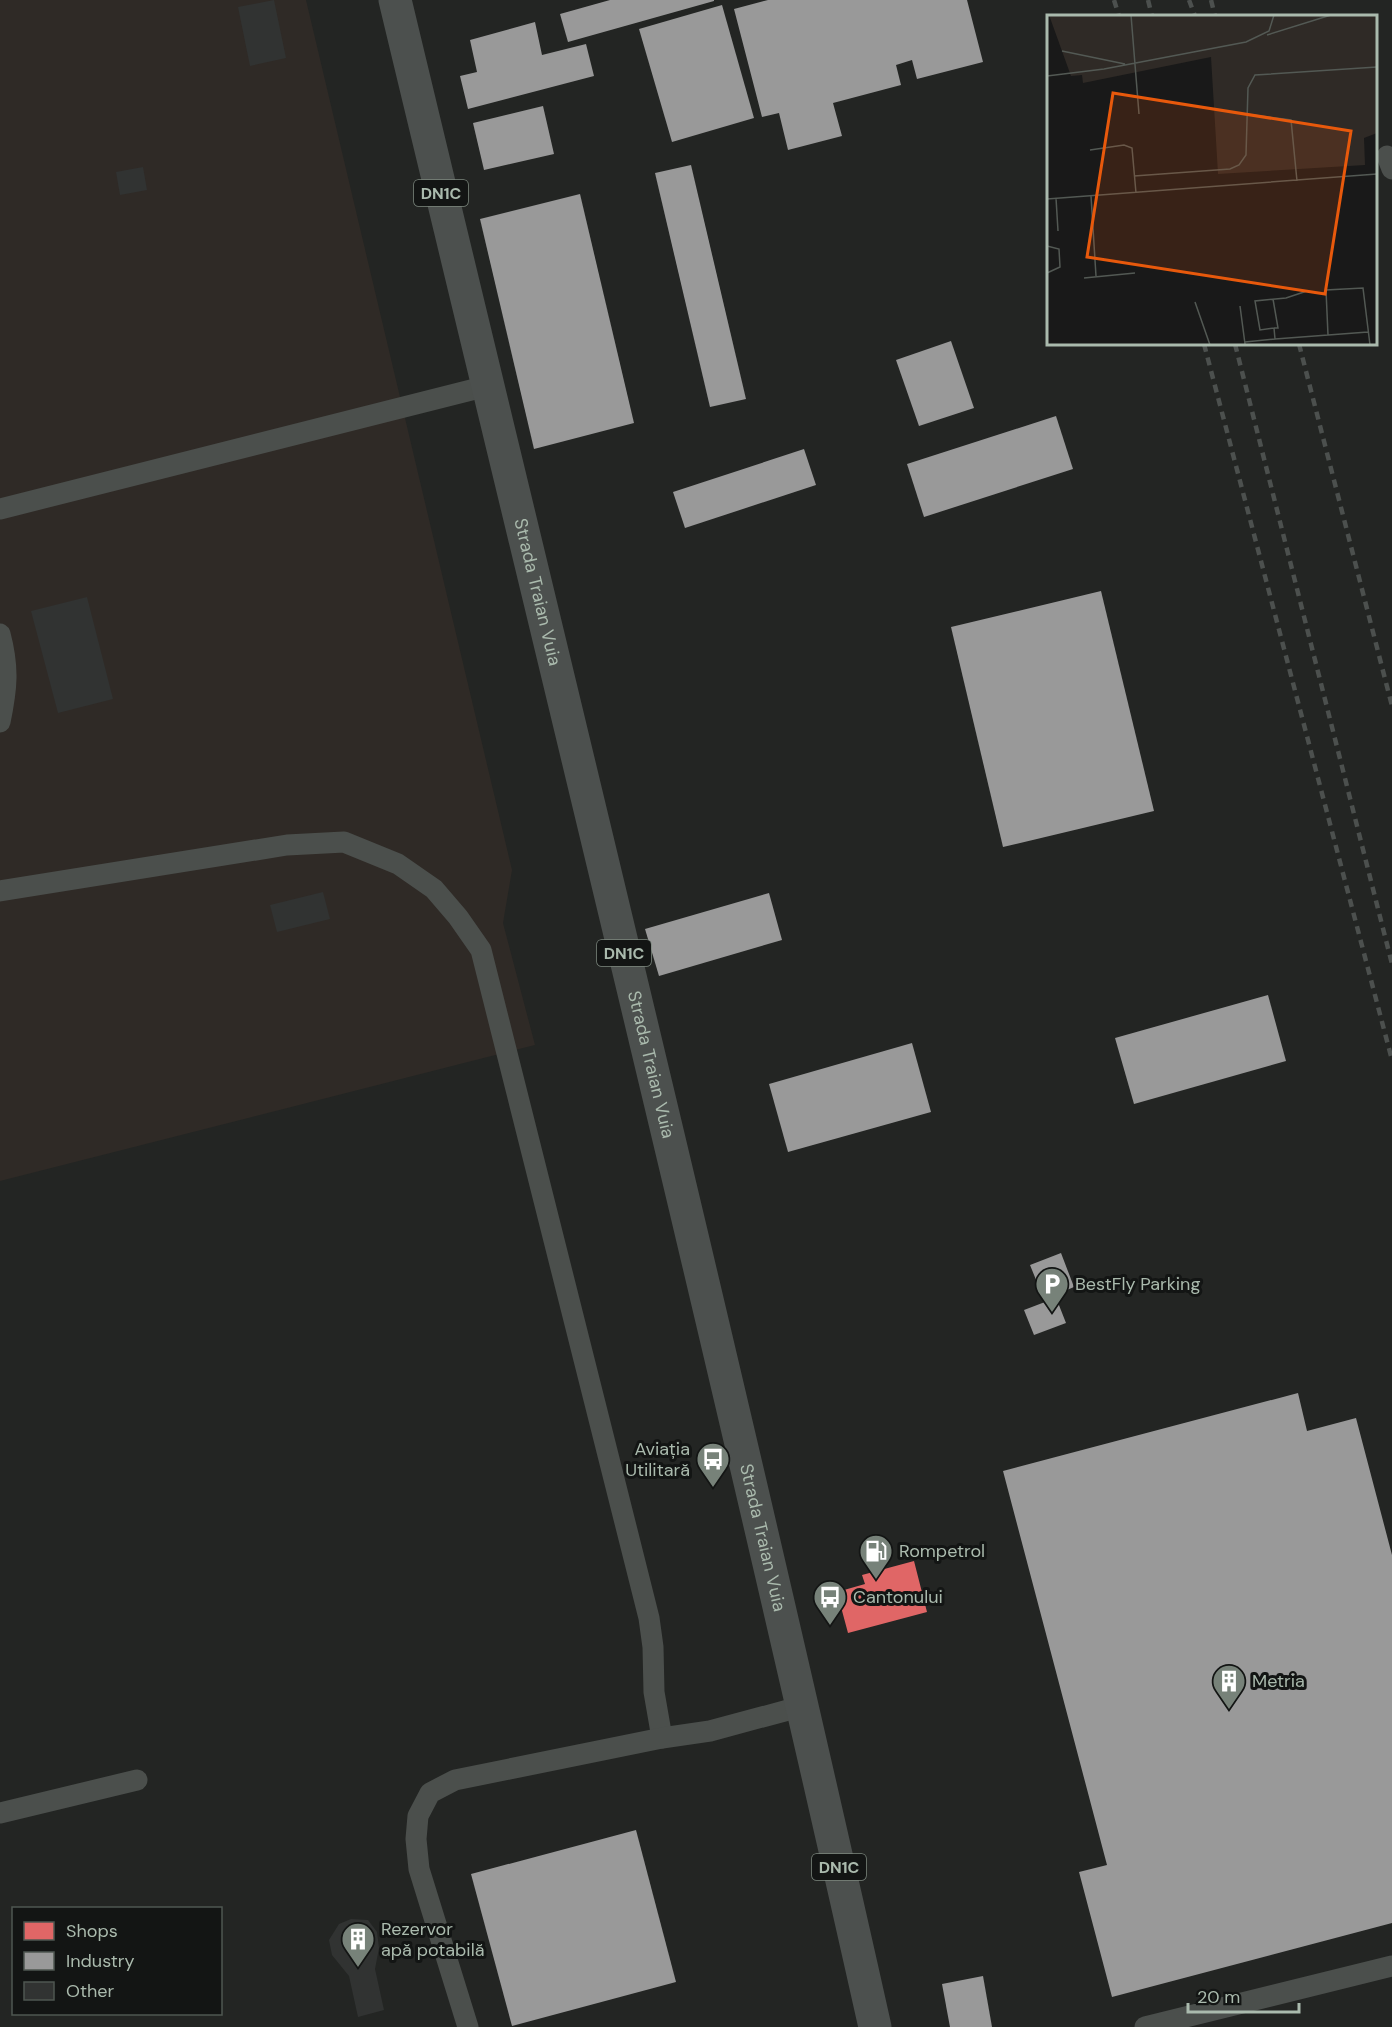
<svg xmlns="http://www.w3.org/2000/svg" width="1392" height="2027" font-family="'DM Sans',sans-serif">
<rect width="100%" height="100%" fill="#191919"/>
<path fill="#232523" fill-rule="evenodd" d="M0,0H1392V2027H0ZM1048,16H1376V344H1048ZM14,1908H220V2014H14Z"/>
<path fill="#2f2a26" d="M0,0H306L512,870L503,923L535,1045L0,1181Z"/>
<path fill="#e06666" d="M914,1561L927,1612L848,1633L837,1592L865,1584L862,1575Z"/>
<g fill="#999">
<path d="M610,0H714V1L568,42L560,14Z"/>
<path d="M768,0H967L983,62L917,79L912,60L896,65L901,85L833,103L842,136L788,150L779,113L762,117L734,9Z"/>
<path d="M722,5L754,118L672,142L639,29Z"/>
<path d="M535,22L542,55L586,44L594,76L468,109L460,76L477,72L470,40Z"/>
<path d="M543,106L554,154L484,170L473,123Z"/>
<path d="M691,165L746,399L710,407L655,173Z"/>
<path d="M580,194L634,423L534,449L480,219Z"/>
<path d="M951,341L974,408L919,426L896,360Z"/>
<path d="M1056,416L1073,469L924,517L907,464Z"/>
<path d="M804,449L816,485L685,528L673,492Z"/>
<path d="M1101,591L1154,811L1003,847L951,627Z"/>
<path d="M769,893L782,940L659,976L645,929Z"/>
<path d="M1268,995L1286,1061L1134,1104L1115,1038Z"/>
<path d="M912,1043L931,1112L788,1152L769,1084Z"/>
<path d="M1061,1253L1074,1287L1055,1295L1066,1323L1034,1335L1024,1310L1045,1302L1030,1265Z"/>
<path d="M1298,1393L1307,1431L1356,1418L1392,1555V1923L1112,1997L1079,1872L1107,1865L1003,1471Z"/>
<path d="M636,1830L676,1982L512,2026L471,1874Z"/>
<path d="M983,1976L992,2027H950L942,1984Z"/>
</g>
<g fill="#313332">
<path d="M274,0L286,58L250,66L238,7Z"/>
<path d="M143,167L147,190L120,195L116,172Z"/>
<path d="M87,597L113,699L58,713L31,611Z"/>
<path d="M323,892L330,919L277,932L270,905Z"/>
<path d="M351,1919L368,1920L377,1932L379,1948L375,1969L384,2010L358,2017L349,1976L332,1955L329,1940L339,1924Z"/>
</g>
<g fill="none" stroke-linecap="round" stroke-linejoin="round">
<g stroke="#4b4f4c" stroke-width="21">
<path d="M1387,156L1392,169"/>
<path d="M0,509L487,386"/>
<path d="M0,634C9,668 7,688 0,722"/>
<path d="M0,891L287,845L344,842L398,864L434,889L458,917L481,950L649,1618L653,1647L654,1692L662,1738"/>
<path d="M0,1813L137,1780"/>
<path d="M468,2027L419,1869L416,1839L418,1816L430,1793L455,1780L662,1738L710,1731L803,1706"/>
<path d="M1145,2027L1392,1966"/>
</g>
<path stroke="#4c504e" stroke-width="33" id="s1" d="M395,0C557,675 723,1349 875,2027"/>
<g stroke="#4c504e" stroke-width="4.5" stroke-dasharray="8 6" stroke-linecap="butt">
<path d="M1114,0L1119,16"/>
<path d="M1148,0L1152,16"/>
<path d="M1189,0L1195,16"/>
<path d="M1211,0L1215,16"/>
<path d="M1204,344L1392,1060"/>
<path d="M1235,344L1392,964"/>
<path d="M1299,344L1392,706"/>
</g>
</g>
<defs>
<symbol id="parking-pin" viewBox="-11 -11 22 30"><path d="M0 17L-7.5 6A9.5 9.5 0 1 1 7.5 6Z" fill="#778279" stroke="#131514"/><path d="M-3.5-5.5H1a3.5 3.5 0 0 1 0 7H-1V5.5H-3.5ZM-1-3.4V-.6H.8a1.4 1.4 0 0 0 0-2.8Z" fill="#fff"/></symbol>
<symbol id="bus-pin" viewBox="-11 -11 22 30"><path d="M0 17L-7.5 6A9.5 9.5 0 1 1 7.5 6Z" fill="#778279" stroke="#131514"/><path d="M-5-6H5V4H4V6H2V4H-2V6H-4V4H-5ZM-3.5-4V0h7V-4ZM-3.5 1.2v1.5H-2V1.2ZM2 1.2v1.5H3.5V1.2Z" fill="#fff"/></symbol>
<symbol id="fuel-pin" viewBox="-11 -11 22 30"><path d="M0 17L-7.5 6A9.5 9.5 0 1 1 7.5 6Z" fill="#778279" stroke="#131514"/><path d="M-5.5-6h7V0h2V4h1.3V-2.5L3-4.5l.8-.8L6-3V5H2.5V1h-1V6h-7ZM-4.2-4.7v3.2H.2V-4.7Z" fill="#fff"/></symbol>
<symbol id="building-pin" viewBox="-11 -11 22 30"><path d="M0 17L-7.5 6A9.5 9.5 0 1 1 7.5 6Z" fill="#778279" stroke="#131514"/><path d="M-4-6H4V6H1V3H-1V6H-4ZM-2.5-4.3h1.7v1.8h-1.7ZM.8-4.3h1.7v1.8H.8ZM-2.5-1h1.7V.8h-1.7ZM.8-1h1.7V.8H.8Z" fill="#fff"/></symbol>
</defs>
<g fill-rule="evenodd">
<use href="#parking-pin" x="1033" y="1265" width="38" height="52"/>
<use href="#bus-pin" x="694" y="1440" width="38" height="52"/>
<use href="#fuel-pin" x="857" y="1532" width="38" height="52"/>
<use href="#bus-pin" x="811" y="1578" width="38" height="52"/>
<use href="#building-pin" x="1210" y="1662" width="38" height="52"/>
<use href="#building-pin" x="339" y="1920" width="38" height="52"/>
</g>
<g text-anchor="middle" stroke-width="6" stroke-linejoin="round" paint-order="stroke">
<g fill="#131514" stroke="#7d887f" stroke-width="1.5">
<rect x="414" y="180" width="54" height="26" rx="4.5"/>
<rect x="597" y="940" width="54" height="26" rx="4.5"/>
<rect x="812" y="1854" width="54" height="26" rx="4.5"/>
</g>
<g font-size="16" font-weight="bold" fill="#aabaad">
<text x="441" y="199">DN1C</text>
<text x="624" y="959">DN1C</text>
<text x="839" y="1873">DN1C</text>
</g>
<g font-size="18" fill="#aabaad" stroke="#131514">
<text dy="6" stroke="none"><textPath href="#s1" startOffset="609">Strada Traian Vuia</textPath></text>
<text dy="6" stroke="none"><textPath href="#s1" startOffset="1095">Strada Traian Vuia</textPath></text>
<text dy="6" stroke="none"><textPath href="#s1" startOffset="1581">Strada Traian Vuia</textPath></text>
</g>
<g font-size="18" fill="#aabaad" stroke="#131514" text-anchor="start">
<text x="1075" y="1290">BestFly Parking</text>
<text x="690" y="1455" text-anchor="end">Aviația<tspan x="690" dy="21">Utilitară</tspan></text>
<text x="899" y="1557">Rompetrol</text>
<text x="853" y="1603">Cantonului</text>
<text x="1252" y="1687">Metria</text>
<text x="381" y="1935">Rezervor<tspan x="381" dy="21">apă potabilă</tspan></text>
</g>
</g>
<g transform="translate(1047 15)">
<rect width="330" height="330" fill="#191919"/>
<path d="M2,0H330V118L317,123L318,150L171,159L164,42L36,68L35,60L24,61Z" fill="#2f2a26"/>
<path fill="none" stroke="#535954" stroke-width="1.5" d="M84,0L92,99M220,20L284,0M15,36L78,49M0,61L57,54L199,27L222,16L227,0M199,99L244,105L250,166M43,135L77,130L85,133L89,178M87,161L183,154L192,150L199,140L201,73L208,60L330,52M44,181L49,261M9,183L11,216M0,184L330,159M0,231L12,234L13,252L0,258M37,263L88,258M226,284L231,313H227M148,287L163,330M193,291L198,329M281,320L279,275L316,273L323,330M228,324L321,317M198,327L228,324L227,313L213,315L208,286L239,283L260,276"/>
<path fill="#e8590c" fill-opacity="0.15" stroke="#e8590c" stroke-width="3" d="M66,78L304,116L278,279L40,242Z"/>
<rect width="330" height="330" fill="none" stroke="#aabaad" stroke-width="3"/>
</g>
<rect x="12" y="1907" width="210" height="108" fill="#131514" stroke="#4f5751" stroke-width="1.5"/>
<rect x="24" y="1922" width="30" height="18" fill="#e06666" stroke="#4f5751" stroke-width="1.5"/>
<text x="66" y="1937" font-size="18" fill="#aabaad">Shops</text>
<rect x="24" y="1952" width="30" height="18" fill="#999999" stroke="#4f5751" stroke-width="1.5"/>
<text x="66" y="1967" font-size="18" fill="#aabaad">Industry</text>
<rect x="24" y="1982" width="30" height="18" fill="#313332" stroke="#4f5751" stroke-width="1.5"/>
<text x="66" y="1997" font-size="18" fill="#aabaad">Other</text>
<path d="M1188 2003v9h111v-9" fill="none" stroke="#aabaad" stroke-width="3"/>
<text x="1197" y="2003" font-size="18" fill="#aabaad" stroke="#131514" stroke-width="4.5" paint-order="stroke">20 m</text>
</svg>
